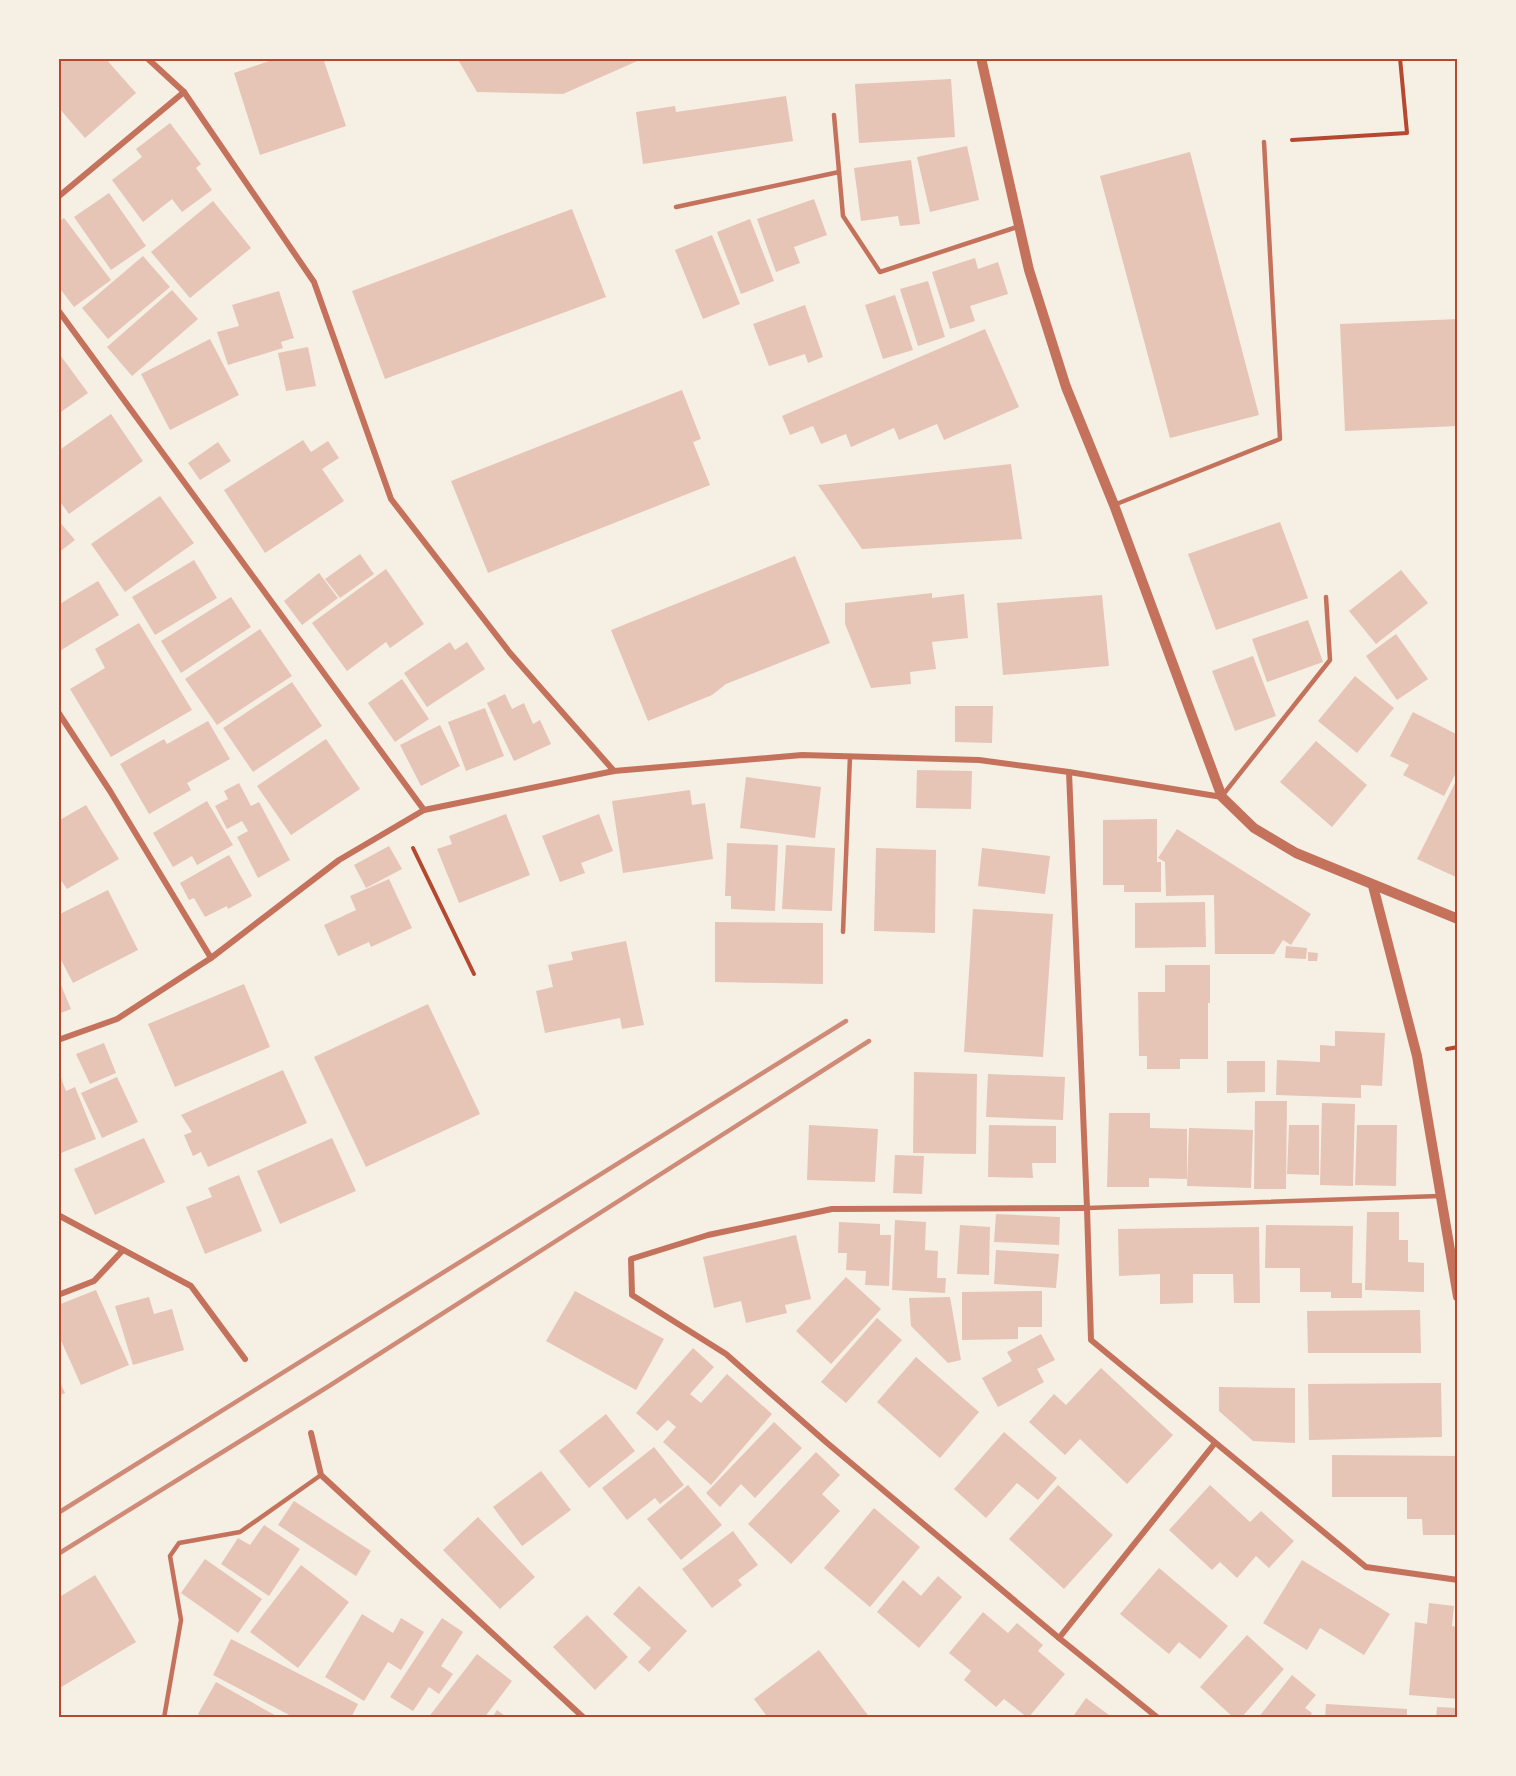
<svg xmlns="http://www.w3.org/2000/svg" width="1516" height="1776" font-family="'Roboto Condensed',sans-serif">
<rect width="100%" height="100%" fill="#f6efe4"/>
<g fill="#e6c5b7">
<path d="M58,58H105L136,93L85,138L58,107Z"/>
<path d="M278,58H323L346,126L260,155L234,73Z"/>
<path d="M457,58H644L563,94L477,92Z"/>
<path d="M951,79L955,137L859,143L855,84Z"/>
<path d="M786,96L793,141L643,164L636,112L675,106L676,112Z"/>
<path d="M170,123L201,164L196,168L212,190L182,212L172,199L143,222L112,180L142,157L136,149Z"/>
<path d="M967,146L979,200L930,212L917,157Z"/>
<path d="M1190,152L1259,415L1170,438L1100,176Z"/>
<path d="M911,160L920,224L900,226L898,216L861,221L854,168Z"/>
<path d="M109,193L146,246L111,270L74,217Z"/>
<path d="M814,199L827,235L794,247L800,263L776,272L757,219Z"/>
<path d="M213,201L251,248L190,298L151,252Z"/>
<path d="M572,209L606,297L385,379L352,291Z"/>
<path d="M64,218L111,280L74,307L58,286V222Z"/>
<path d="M750,219L774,281L741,294L717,232Z"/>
<path d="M712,235L740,304L703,319L675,250Z"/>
<path d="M143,256L170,287L108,339L82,308Z"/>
<path d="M975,258L978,269L998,262L1008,294L970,306L975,321L950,329L932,272Z"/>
<path d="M928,281L945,337L918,346L900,289Z"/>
<path d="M172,290L198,319L132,376L107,347Z"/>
<path d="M279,291L294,338L281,342L283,348L228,365L217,332L239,326L232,305Z"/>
<path d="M895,295L913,350L883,359L865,305Z"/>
<path d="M805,305L823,357L808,363L805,354L769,366L753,324Z"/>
<path d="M1458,319V426L1345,431L1340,324Z"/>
<path d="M985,329L1019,407L944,440L937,424L899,440L894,428L851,447L846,434L821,444L813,426L790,435L782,416Z"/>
<path d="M210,339L239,395L170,430L141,374Z"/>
<path d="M308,347L316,386L286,391L278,353Z"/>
<path d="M58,352L88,393L58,414Z"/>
<path d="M682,390L701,439L693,442L710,485L488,573L451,481Z"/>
<path d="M111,414L143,461L69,514L58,499V451Z"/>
<path d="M303,440L311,452L328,441L339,458L322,469L344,501L265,553L224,490Z"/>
<path d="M218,442L231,461L200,480L188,463Z"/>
<path d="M1011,464L1022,539L862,549L818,485Z"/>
<path d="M160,496L194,543L125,592L91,544Z"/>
<path d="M58,520L75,540L58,553Z"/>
<path d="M1280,522L1308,598L1216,630L1188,554Z"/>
<path d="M360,554L374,574L340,598L325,579Z"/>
<path d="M795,556L830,643L726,684L712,695L648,721L611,630Z"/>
<path d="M194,560L217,598L155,635L132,597Z"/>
<path d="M386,569L424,624L390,648L386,642L347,671L312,623Z"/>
<path d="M1401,570L1428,603L1376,644L1349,611Z"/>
<path d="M319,573L338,598L302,625L284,601Z"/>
<path d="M98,581L119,615L58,652V605Z"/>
<path d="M932,593V598L964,594L968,638L932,642L936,669L910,672L911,684L871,688L845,624V603Z"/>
<path d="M1102,595L1109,666L1003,675L997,603Z"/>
<path d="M231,597L251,627L181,673L161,641Z"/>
<path d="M1308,620L1323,662L1267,682L1252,639Z"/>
<path d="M139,623L192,710L111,757L70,689L105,668L95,649Z"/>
<path d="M260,629L292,676L217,725L185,679Z"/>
<path d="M1396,634L1428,679L1397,700L1366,656Z"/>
<path d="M450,642L455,650L467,642L485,669L427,707L404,673Z"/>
<path d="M1253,656L1276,716L1235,731L1212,671Z"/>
<path d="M1355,676L1394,708L1357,753L1318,721Z"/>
<path d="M402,679L429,719L395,742L368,703Z"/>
<path d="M292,682L322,726L253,772L223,728Z"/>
<path d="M505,694L512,709L524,703L533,724L540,720L551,744L514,761L487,703Z"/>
<path d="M955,706H993L992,743L955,742Z"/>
<path d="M485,708L504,756L466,771L448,722Z"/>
<path d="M1413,712L1458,735V769L1444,796L1403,775L1409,765L1390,756Z"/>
<path d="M208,721L230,759L187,783L191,790L149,814L120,764L164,739L167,744Z"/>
<path d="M440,725L460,766L421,786L400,745Z"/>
<path d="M326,739L360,789L291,835L257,786Z"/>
<path d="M1316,741L1367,785L1332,827L1280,782Z"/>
<path d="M917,770L972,771L971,809L916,808Z"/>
<path d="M746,777L821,787L815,838L740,828Z"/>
<path d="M1458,777V878L1417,859Z"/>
<path d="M239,783L251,806L259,802L290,860L258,878L237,837L248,831L242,821L227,829L215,806L228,799L224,791Z"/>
<path d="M690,790L692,805L705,803L713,859L623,873L612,801Z"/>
<path d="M207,801L233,845L197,865L192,856L173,867L153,833Z"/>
<path d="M86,805L119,859L67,889L58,876V821Z"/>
<path d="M506,814L530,875L459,903L437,849L452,844L449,836Z"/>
<path d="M599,814L613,851L581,863L585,873L560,882L542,836Z"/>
<path d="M1157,819V862H1161V892H1124V885H1103V820Z"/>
<path d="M1177,829L1311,914L1291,945L1283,940L1274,954H1215L1214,895L1166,896L1165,862L1158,858Z"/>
<path d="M727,843L778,845L775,911L731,909V896H725Z"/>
<path d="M786,845L835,848L832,911L782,909Z"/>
<path d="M389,846L402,869L366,888L354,865Z"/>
<path d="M876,848L936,850L935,933L874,931Z"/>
<path d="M982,848L1050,856L1045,894L978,886Z"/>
<path d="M229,855L252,896L228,909L227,906L205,917L194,898L189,900L180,883Z"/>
<path d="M389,879L412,928L371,947L369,942L338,956L324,925L356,910L350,896Z"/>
<path d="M108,890L138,950L73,983L58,954V915Z"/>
<path d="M1205,902L1206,947L1135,948V903Z"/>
<path d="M973,909L1053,914L1043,1057L964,1052Z"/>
<path d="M715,922L823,923V984L715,982Z"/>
<path d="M626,941L644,1025L622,1029L620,1018L545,1033L536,991L553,987L548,965L573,960L571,952Z"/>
<path d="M1286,946L1307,948L1306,959L1285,958Z"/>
<path d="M1308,952L1318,953L1317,961H1308Z"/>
<path d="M1165,965H1210V1003H1208V1059H1180V1069H1147V1056H1139L1138,992H1165Z"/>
<path d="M58,978L71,1009L58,1014Z"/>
<path d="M244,984L270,1047L175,1087L148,1024Z"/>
<path d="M428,1004L480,1114L366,1167L314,1057Z"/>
<path d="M1335,1031L1385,1033L1382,1086L1361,1085V1098L1276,1095L1277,1060L1320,1062V1045L1335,1046Z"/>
<path d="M104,1043L116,1073L90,1084L76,1054Z"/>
<path d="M1227,1061H1265V1092L1227,1093Z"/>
<path d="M283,1070L307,1123L208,1167L201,1152L193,1156L184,1135L192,1132L181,1115Z"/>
<path d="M914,1072L977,1074L976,1154L913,1153Z"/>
<path d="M59,1073L66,1091L75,1087L96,1139L61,1153L59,1147Z"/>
<path d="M988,1074L1065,1077L1063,1120L986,1117Z"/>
<path d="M117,1077L138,1122L102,1138L81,1093Z"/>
<path d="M1255,1101H1287L1286,1189H1254Z"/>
<path d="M1322,1103L1355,1104L1353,1186L1320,1185Z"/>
<path d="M1109,1113H1150V1128L1187,1129V1179L1149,1178V1187H1107Z"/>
<path d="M809,1125L878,1129L875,1182L807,1180Z"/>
<path d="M989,1125L1056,1126V1163H1032L1033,1178L988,1177Z"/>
<path d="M1289,1125H1319V1175L1287,1174Z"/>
<path d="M1357,1125H1397L1396,1186L1355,1185Z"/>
<path d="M1189,1128L1253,1130L1251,1188L1187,1186Z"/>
<path d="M144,1138L165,1182L95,1215L74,1169Z"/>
<path d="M332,1138L356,1191L280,1224L257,1171Z"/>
<path d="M895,1155L924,1156L922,1194L893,1193Z"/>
<path d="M239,1175L262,1231L205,1254L186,1207L212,1197L208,1188Z"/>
<path d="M1367,1212H1399V1240H1408V1262L1424,1263V1292L1365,1290Z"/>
<path d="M996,1214L1060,1217L1059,1245L994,1242Z"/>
<path d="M895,1220L926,1222L925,1250L938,1251L937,1278H946L945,1293L892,1290Z"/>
<path d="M839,1222L880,1224V1235H891L889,1286L865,1285L866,1271L846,1270L847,1253H838Z"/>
<path d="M960,1225L990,1227L989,1275L957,1274Z"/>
<path d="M1266,1225L1353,1226L1352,1283H1362V1298H1331V1292H1300V1268H1265Z"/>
<path d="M1259,1227L1260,1303H1234L1233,1274H1193V1303L1160,1304V1274L1119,1276L1118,1229Z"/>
<path d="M796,1235L811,1299L785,1305L787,1313L746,1323L741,1301L714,1308L703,1257Z"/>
<path d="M996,1250L1059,1254L1056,1288L994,1284Z"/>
<path d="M846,1277L881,1309L831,1364L796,1331Z"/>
<path d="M96,1290L129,1365L81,1385L58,1334V1305Z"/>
<path d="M575,1291L664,1339L636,1390L546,1341Z"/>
<path d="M1042,1291V1327H1018V1339L962,1340V1292Z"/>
<path d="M149,1297L154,1314L172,1309L184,1350L133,1365L115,1306Z"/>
<path d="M950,1297L961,1360L948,1363L911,1326L909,1298Z"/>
<path d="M1420,1310L1421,1353H1308L1307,1311Z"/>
<path d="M877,1318L902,1340L846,1403L821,1382Z"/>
<path d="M1041,1334L1055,1360L1037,1369L1044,1382L998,1407L982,1378L1012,1361L1007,1352Z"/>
<path d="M693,1348L714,1367L690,1394L701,1403L727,1374L772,1414L711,1485L663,1442L676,1427L668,1420L657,1431L636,1413Z"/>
<path d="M916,1357L979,1412L940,1458L877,1402Z"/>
<path d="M1101,1368L1173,1435L1127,1484L1080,1439L1065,1455L1029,1422L1054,1394L1066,1405Z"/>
<path d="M58,1378L65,1393L58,1396Z"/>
<path d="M1441,1383L1442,1437L1309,1440L1308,1384Z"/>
<path d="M1219,1387L1295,1388V1443L1253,1441L1219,1411Z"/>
<path d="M606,1414L635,1451L589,1488L559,1451Z"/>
<path d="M774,1422L802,1448L755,1498L741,1484L720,1507L706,1493Z"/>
<path d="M1004,1432L1057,1478L1038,1500L1017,1483L986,1518L954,1489Z"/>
<path d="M654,1447L684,1485L660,1504L655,1498L627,1520L602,1488Z"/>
<path d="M816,1452L840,1475L822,1494L840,1511L791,1564L748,1524Z"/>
<path d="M1332,1455L1458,1456V1535H1423L1422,1519H1407V1497H1332Z"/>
<path d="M541,1471L571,1510L522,1546L493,1507Z"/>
<path d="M688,1485L722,1525L681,1560L647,1519Z"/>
<path d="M1058,1485L1113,1535L1064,1589L1009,1539Z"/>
<path d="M1210,1485L1250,1522L1261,1511L1294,1541L1269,1568L1256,1556L1237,1578L1220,1562L1212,1570L1169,1530Z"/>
<path d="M294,1501L371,1551L356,1576L278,1525Z"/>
<path d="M874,1508L920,1547L870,1607L824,1568Z"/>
<path d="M478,1517L535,1577L500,1609L443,1550Z"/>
<path d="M264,1525L300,1549L269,1596L221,1564L238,1538L250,1545Z"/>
<path d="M733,1531L758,1565L738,1580L742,1585L712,1608L682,1569Z"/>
<path d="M205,1559L262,1599L238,1633L181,1593Z"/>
<path d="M1302,1560L1390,1614L1364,1655L1320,1628L1307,1650L1263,1623Z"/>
<path d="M301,1565L349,1602L298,1668L250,1632Z"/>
<path d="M1159,1568L1228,1626L1200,1659L1179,1642L1169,1654L1120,1614Z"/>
<path d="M95,1575L136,1642L58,1689V1598Z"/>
<path d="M938,1576L962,1597L919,1648L877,1612L903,1580L921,1596Z"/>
<path d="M639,1586L687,1631L649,1672L638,1662L651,1648L613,1614Z"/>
<path d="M1429,1603L1454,1606L1452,1626L1458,1627V1699L1409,1695L1415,1622L1427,1624Z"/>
<path d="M983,1612L1008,1633L1017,1623L1043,1645L1038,1651L1065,1674L1028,1718L1004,1699L996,1707L964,1680L971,1671L949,1653Z"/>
<path d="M362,1614L393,1633L401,1618L424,1632L401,1670L388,1662L364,1701L325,1677Z"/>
<path d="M587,1615L628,1657L595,1690L553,1647Z"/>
<path d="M442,1618L463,1632L441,1666L453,1674L439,1694L429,1687L413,1711L390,1697Z"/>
<path d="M1247,1635L1284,1669L1241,1718H1234L1200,1687Z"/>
<path d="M231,1639L358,1704L351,1718H295L213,1675Z"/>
<path d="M819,1650L870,1718H768L754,1699Z"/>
<path d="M477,1654L512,1681L484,1718H428Z"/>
<path d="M1292,1675L1316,1695L1305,1708L1312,1713L1309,1718H1258Z"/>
<path d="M216,1682L280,1718H204L198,1714Z"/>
<path d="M1086,1698L1113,1718H1072Z"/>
<path d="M1326,1704L1407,1709V1718H1325Z"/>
<path d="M1437,1707L1458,1708V1718H1436Z"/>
<path d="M497,1710L508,1718H492Z"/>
</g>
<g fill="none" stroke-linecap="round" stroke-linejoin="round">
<g stroke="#b5482f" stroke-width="4">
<path d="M1292,140L1407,133L1400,58"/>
<path d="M413,848L474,974"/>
<path d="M1447,1049L1458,1047"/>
</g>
<g stroke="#c5725c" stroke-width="4.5">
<path d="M834,115L843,216L880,272L1017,227"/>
<path d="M676,207L839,172"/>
<path d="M1114,505L1280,439L1264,142"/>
<path d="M1222,796L1330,660L1326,597"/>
<path d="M843,932L850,756"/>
<path d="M1087,1208L1440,1196"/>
<path d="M164,1718L181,1620L170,1556L179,1543L240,1532L321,1475"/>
</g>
<g stroke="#c5725c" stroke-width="6">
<path d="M147,58L184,92L314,282L391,499L510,653L614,771"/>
<path d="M58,197L184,92"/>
<path d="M58,310L424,810"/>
<path d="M58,712L110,791L211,958"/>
<path d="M1069,772L1087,1208L1091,1340L1366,1567L1458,1580"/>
<path d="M58,1040L117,1019L211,958L339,860L424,810L614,771L802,755L979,760L1069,772L1222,797"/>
<path d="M1087,1208L832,1209L708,1235L631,1259L632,1295L726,1354L826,1442L1059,1638L1158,1718"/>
<path d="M58,1215L191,1286L245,1359"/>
<path d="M58,1295L94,1281L123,1250"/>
<path d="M311,1433L321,1475L584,1718"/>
<path d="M1059,1638L1215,1443"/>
</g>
<g stroke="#c5725c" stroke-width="10">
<path d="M981,58L1029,270L1066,387L1114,505L1222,797L1254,828L1296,853L1458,919"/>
<path d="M1373,886L1417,1056L1458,1297"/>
</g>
<g stroke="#cf8b77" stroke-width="4.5">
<path d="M58,1513L846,1021"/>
<path d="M58,1554L329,1386L869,1041"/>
</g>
</g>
<rect width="1516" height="1776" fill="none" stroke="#f6efe4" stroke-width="120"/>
<rect x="60" y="60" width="1396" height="1656" fill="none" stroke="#b5482f" stroke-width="2"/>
</svg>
